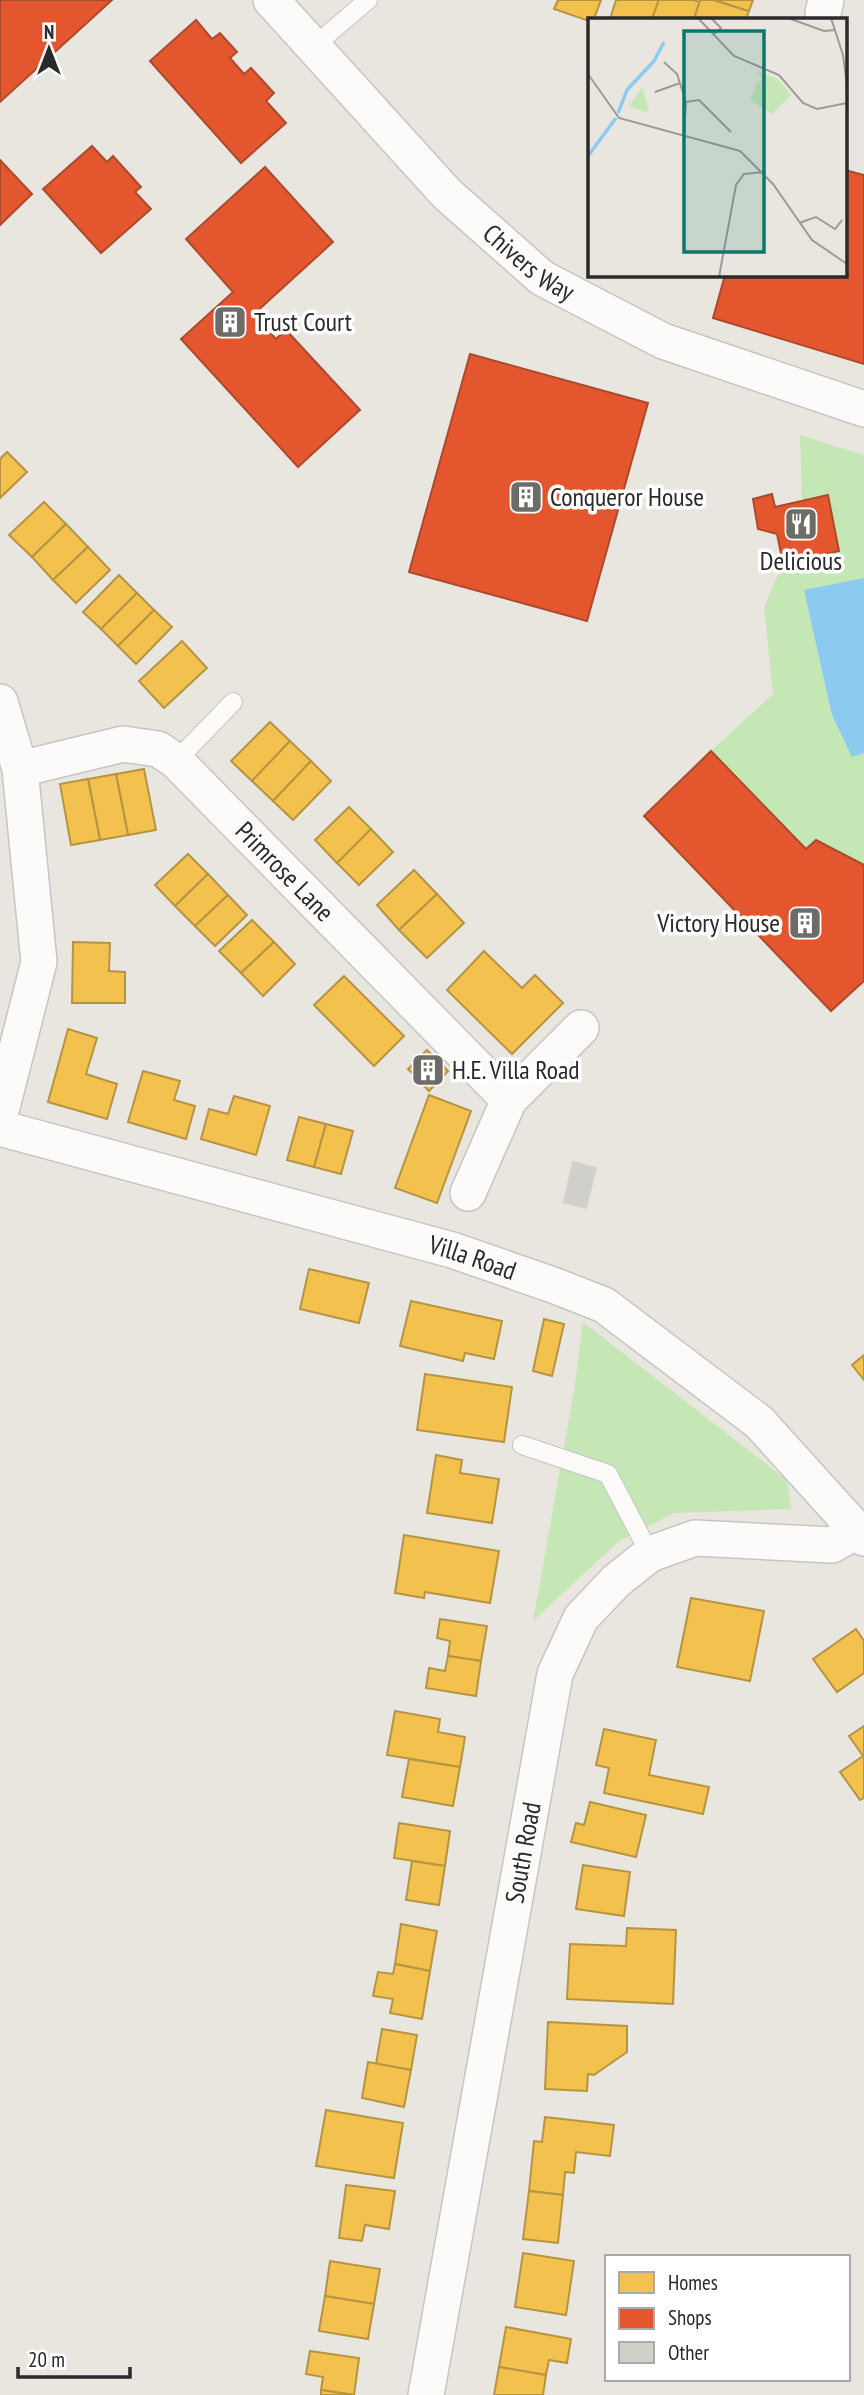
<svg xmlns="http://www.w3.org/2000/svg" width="864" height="2395" font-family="'PT Sans Narrow',sans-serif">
<rect width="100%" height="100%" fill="#e9e6df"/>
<g fill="#c4e7b5">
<path d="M800,435L864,455V865L816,841L806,849L711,751L773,694L764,607L783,563L839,551L828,496L802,501Z"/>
<path d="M583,1322L787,1480L791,1509L674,1513L618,1542L533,1621L574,1391Z"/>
</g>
<path fill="#8dcaf0" d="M864,578V753L852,757L832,715L804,590Z"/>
<g fill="#f2c14e" stroke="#b69443" stroke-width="2">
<path d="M558,0H601L594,19L589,21L554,9Z"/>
<path d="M616,0H659L652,19H610Z"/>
<path d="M659,0H693L700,2L694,19H652Z"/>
<path d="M700,0H714L749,11L746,19H694Z"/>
<path d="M714,0H753L749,11Z"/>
<path d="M7,452L27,472L0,498V459Z"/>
<path d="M44,502L66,524L32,557L9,535Z"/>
<path d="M66,524L88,547L53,580L32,557Z"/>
<path d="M88,547L110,570L76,603L53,580Z"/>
<path d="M119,575L137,593L101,629L83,612Z"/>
<path d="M137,593L154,610L118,646L101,629Z"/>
<path d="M154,610L172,627L136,664L118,646Z"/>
<path d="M182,641L207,668L164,708L139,681Z"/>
<path d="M270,722L290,741L252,781L231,761Z"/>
<path d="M290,741L311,761L273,801L252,781Z"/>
<path d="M311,761L331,781L293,820L273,801Z"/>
<path d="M144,769L156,830L128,835L116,774Z"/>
<path d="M116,774L128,835L100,840L88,779Z"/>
<path d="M88,779L100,840L71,845L60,784Z"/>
<path d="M349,807L371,829L337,863L315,840Z"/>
<path d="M371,829L393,852L359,885L337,863Z"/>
<path d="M188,854L208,874L175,906L155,885Z"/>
<path d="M414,870L437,894L399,930L377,905Z"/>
<path d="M208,874L228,895L195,926L175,906Z"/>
<path d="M437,894L464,923L427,958L399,930Z"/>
<path d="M228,895L247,915L215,946L195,926Z"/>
<path d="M252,920L274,942L241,973L219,951Z"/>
<path d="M73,942L110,943L109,971L125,972V1003H72Z"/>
<path d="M274,942L295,964L263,996L241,973Z"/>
<path d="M484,951L522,988L535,975L563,1003L512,1054L447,990Z"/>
<path d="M344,976L404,1036L374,1066L314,1005Z"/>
<path d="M68,1029L97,1038L86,1074L117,1084L107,1119L48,1102Z"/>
<path d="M427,1050L448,1071L429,1091L408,1069Z"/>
<path d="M143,1071L180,1081L174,1100L195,1106L186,1139L128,1122Z"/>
<path d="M429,1095L471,1111L437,1203L395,1188Z"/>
<path d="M234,1096L270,1106L256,1155L201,1139L209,1109L228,1114Z"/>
<path d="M299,1117L326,1124L314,1167L287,1160Z"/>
<path d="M326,1124L353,1131L341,1174L314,1167Z"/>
<path d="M309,1269L369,1283L359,1323L300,1309Z"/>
<path d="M411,1301L502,1321L494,1359L465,1353L463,1361L400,1346Z"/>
<path d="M544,1319L564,1324L552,1376L533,1371Z"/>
<path d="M864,1355V1380L852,1365Z"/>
<path d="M425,1374L512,1387L504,1442L417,1430Z"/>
<path d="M436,1455L462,1460L460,1473L499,1479L492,1523L427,1513Z"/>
<path d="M404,1535L499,1551L490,1603L425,1592L424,1598L395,1593Z"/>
<path d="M691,1598L764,1611L750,1681L677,1667Z"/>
<path d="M440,1619L487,1626L481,1661L448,1656L450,1641L437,1638Z"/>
<path d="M856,1629L864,1641V1673L837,1692L813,1659Z"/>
<path d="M448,1656L481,1661L476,1696L426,1688L429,1668L445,1671Z"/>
<path d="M395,1711L440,1719L438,1732L465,1737L460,1767L387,1755Z"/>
<path d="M864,1726V1798L860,1800L840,1772L863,1756L849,1736Z"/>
<path d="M604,1729L656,1740L649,1775L709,1787L703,1814L604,1793L609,1768L596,1765Z"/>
<path d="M409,1759L460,1767L453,1806L402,1797Z"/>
<path d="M590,1802L646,1815L636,1857L571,1842L576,1823L584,1825Z"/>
<path d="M399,1823L450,1831L445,1866L394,1858Z"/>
<path d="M412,1861L445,1866L439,1905L406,1900Z"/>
<path d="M583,1865L630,1872L624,1916L576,1909Z"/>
<path d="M401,1924L437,1931L430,1971L395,1964Z"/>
<path d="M627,1928L676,1930L673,2004L567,1999L570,1944L626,1946Z"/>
<path d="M395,1964L430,1971L422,2019L390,2013L393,1999L373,1996L378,1972L393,1974Z"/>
<path d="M548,2022L627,2026V2052L594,2075L588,2074L587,2091L545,2089Z"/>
<path d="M382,2029L417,2035L411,2070L376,2064Z"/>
<path d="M368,2062L411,2070L404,2107L362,2098Z"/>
<path d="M326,2110L403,2123L394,2178L316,2166Z"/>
<path d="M545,2117L614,2125L610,2156L576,2152L574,2173L565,2172L563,2195L529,2191L534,2141L542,2142Z"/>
<path d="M346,2185L395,2191L389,2229L365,2225L362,2241L339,2238Z"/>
<path d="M529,2191L563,2195L558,2243L523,2239Z"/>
<path d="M523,2253L574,2261L566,2315L515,2307Z"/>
<path d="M330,2261L380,2269L374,2304L325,2296Z"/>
<path d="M325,2296L374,2304L368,2339L319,2331Z"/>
<path d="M506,2327L571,2339L567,2363L549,2360L546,2375L499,2367Z"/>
<path d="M310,2351L359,2358L354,2395L321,2390L323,2377L306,2374Z"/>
<path d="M499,2367L546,2375L543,2395H494Z"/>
<path d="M321,2390L354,2395H321Z"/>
</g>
<g fill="#e4572e" stroke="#ac4a2d" stroke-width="2">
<path d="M0,0H112L0,102Z"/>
<path d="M196,20L212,39L220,33L237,52L230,58L244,74L251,68L274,93L266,101L286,123L241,163L150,61Z"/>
<path d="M92,146L107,162L113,156L141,187L135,192L151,209L101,253L43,189Z"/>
<path d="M0,160L32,194L0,225Z"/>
<path d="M265,167L333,242L254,314L276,339L286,330L360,410L298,467L181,339L233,292L186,239Z"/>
<path d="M845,170L864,175V364L713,318L725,275H845Z"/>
<path d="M470,354L648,403L587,621L409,572Z"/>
<path d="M772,494L775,507L828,495L839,551L783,563L777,534L758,529L753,499Z"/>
<path d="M711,751L806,849L816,840L864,865V981L831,1011L644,816Z"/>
</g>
<path fill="#d1cfca" stroke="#d4d1cb" stroke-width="2" d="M573,1162L596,1168L586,1208L564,1202Z"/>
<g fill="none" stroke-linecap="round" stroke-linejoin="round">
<defs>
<g id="lane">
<path d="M314,46L368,0"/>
<path d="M176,761L233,702"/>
<path d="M522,1445L608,1474L650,1554"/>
</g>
<g id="street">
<path id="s1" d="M271,0L447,194L542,278L663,341L864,409"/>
<path d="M823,13L826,0"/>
<path d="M0,702L20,769L39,962L0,1115"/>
<path id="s2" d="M20,769L123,744L158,749L176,761L509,1100"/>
<path id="s3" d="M0,1128L452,1250L553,1285L604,1305L759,1422L864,1538"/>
<path d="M468,1193L509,1100L581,1028"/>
<path id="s4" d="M426,2395L555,1674L581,1618L616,1581L650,1554L695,1538L832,1545L858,1530"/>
</g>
</defs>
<use href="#lane" stroke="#c6c5c5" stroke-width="20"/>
<use href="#street" stroke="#c6c5c5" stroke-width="38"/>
<use href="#lane" stroke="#fcfbfa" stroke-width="18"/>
<use href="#street" stroke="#fcfbfa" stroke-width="35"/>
</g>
<defs>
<symbol id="building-square" viewBox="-11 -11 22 22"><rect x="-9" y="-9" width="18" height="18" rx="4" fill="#6d6c69" stroke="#fff"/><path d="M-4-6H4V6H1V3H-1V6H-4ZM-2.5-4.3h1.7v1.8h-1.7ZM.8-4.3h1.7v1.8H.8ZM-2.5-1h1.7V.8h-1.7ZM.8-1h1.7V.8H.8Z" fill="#fff"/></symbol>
<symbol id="restaurant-square" viewBox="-11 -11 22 22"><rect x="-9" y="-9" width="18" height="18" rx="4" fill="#6d6c69" stroke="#fff"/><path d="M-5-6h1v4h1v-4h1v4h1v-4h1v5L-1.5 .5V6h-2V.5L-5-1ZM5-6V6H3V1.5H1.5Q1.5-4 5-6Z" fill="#fff"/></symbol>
</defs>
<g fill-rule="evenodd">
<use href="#building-square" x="211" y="303" width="38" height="38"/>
<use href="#building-square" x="507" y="478" width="38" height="38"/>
<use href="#restaurant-square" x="782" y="505" width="38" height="38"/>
<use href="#building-square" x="786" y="904" width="38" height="38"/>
<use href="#building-square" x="409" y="1051" width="38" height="38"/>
</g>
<g text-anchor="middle" stroke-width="7" stroke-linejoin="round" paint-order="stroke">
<g font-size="26" fill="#2a2a2a" stroke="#fff">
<text dy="9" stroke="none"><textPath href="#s1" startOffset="369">Chivers Way</textPath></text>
<text dy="9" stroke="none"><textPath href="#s2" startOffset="318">Primrose Lane</textPath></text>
<text dy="9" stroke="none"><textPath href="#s3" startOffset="490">Villa Road</textPath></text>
<text dy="9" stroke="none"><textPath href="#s4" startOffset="551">South Road</textPath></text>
</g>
<g font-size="26" fill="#2a2a2a" stroke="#fff" text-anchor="start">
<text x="254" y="331">Trust Court</text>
<text x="550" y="506">Conqueror House</text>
<text x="801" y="570" text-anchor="middle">Delicious</text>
<text x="780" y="932" text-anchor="end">Victory House</text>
<text x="452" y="1079">H.E. Villa Road</text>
</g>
</g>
<g transform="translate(588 18)">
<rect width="259" height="259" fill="#e9e6df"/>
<path d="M170,53L190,61L203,77L184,96L162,82L169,65L174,63ZM54,70L61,91L59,95L41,88Z" fill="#c4e7b5"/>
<path fill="none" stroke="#8dcaf0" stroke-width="3.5" d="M30,95L39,72L66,43L76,24M0,138L28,100"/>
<path fill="none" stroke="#9d9b97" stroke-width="2" d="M110,0L146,38L191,57L215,85L229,91L259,85M123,0L133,10L125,17M200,0L236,13L247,12M243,0L255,37L259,68M76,44L89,56L98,84L96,117M0,56L31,100L152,133L185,166L224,222L259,246M67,74L92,65M98,84L111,82L143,114M211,205L228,199L247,211L254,202M131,259L148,167L156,156L176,154"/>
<path fill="#0f766e" fill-opacity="0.15" stroke="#0f766e" stroke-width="3.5" d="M96,13H176V234H96Z"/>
<rect width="259" height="259" fill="none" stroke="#2a2a2a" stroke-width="3.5"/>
</g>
<rect x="605" y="2255" width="245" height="126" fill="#ffffff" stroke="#aaaaaa" stroke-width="2"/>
<rect x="619" y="2272" width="35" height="21" fill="#f2c14e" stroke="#aaaaaa" stroke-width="2"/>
<text x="668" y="2290" font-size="21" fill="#2a2a2a">Homes</text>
<rect x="619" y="2308" width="35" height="21" fill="#e4572e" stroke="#aaaaaa" stroke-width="2"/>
<text x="668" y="2325" font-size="21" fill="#2a2a2a">Shops</text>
<rect x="619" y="2342" width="35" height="21" fill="#d1cfca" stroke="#aaaaaa" stroke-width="2"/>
<text x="668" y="2360" font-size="21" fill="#2a2a2a">Other</text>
<g transform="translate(49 49)" stroke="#ffffff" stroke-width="5" paint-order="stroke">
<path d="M0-5L12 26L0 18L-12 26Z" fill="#2a2a2a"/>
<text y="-10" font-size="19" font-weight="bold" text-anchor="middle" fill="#2a2a2a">N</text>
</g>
<path d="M18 2367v10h112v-10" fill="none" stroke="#2a2a2a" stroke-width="3.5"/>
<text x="28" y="2367" font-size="21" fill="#2a2a2a" stroke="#ffffff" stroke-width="5" paint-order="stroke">20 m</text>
</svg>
